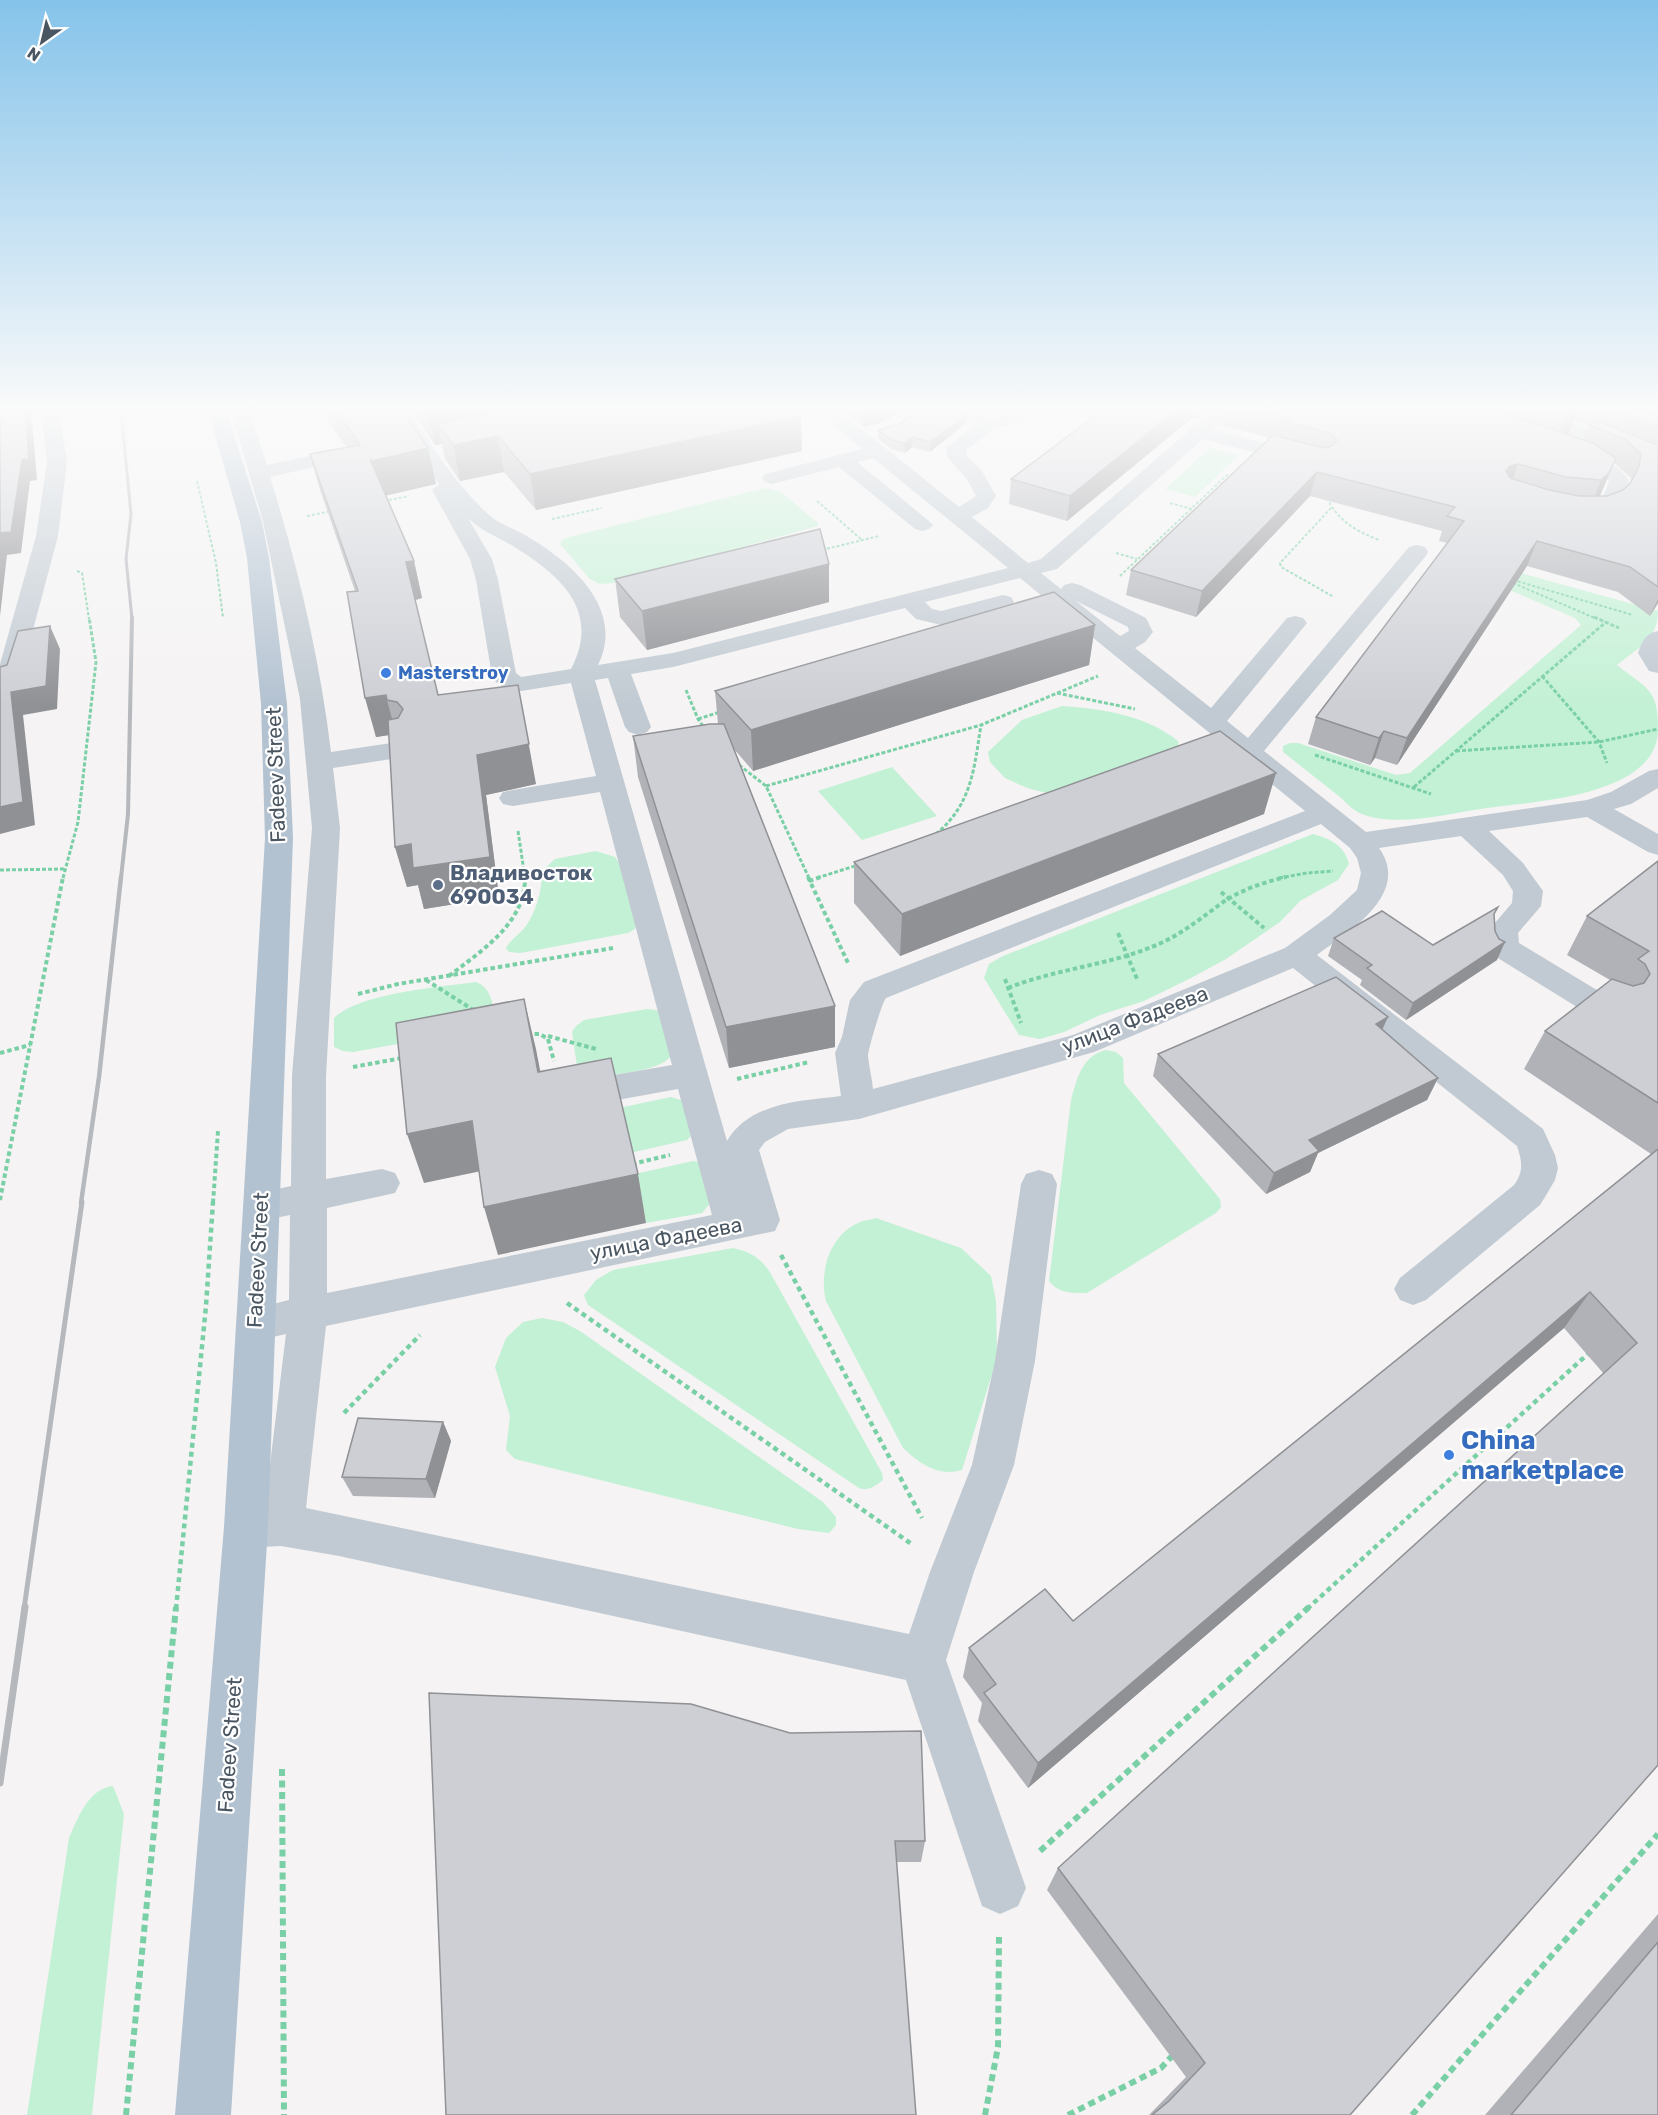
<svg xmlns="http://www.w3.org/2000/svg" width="1658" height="2115" font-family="Rubik,sans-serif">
<rect width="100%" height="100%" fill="#f5f3f3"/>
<g fill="#c3f1d5">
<path d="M1210,448L1239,455L1195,497L1165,489Z"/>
<path d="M765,488L781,492L818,523V526L613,583L600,584L590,579L560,544L562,540L569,537Z"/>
<path d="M1466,558L1658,611C1658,639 1638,648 1617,665C1647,689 1658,688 1658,729C1658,796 1536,801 1487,808C1450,813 1398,828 1362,814C1354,811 1346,803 1340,797C1321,782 1302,767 1283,752V746L1290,743H1298L1396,775L1410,773L1581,625L1575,618L1453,566Z"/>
<path d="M1062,706C1103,709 1145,715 1178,741L1179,749L1062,797L1027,788L1005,778L990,762L988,752L1022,720Z"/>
<path d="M892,767L937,816L862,840L818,791Z"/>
<path d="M1313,834C1331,839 1344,845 1349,864L1338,880L1300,901L1280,922L1226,959L1191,978L1144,1001L1100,1015L1064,1032L1040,1039L1019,1035L984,978L989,964L1003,956Z"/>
<path d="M596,851L615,857L621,866L637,924L635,929L628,933L520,953L509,952L506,948C511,939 520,934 526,926C537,910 542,890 542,871L555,859Z"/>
<path d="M476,982C491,988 492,1002 496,1017L482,1029L353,1052L343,1051L334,1047V1018C360,993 440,987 476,982Z"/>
<path d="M647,1009L656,1010L662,1014L671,1056C659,1072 611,1074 590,1078L577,1066L572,1032L576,1026L584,1020Z"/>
<path d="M1106,1050L1116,1052L1123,1058L1124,1083L1220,1199L1221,1207L1216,1213L1087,1293C1073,1293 1059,1294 1049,1281L1071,1100C1077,1078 1082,1056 1106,1050Z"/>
<path d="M671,1097L684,1101L691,1136L687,1140L630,1153L619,1108Z"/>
<path d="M693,1161L699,1162L711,1202L702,1213L646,1223L635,1174Z"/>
<path d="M876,1218L961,1248L991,1276L996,1301L997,1358L962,1470C938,1477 920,1464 903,1448L826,1301C819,1273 829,1236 858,1223C863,1220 871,1220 876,1218Z"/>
<path d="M733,1248C751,1252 761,1258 771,1274L882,1473L883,1480C874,1487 866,1493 856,1486L588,1305L584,1295L596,1280L613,1270Z"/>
<path d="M542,1318L563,1322L580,1331L823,1502L836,1517V1525L829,1533L798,1529L515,1459L506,1450L510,1416L495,1367L506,1338L523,1322Z"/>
<path d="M113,1786L124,1814L92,2115H27L69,1838C78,1818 88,1789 113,1786Z"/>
</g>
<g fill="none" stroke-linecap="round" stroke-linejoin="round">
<g stroke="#7ad0a6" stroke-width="2" stroke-dasharray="3 2" stroke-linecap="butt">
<path d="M197,481L216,563L223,618"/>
<path d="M1327,498C1338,521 1356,531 1379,540"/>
<path d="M384,501L409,496"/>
<path d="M817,501L861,539"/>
<path d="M1170,503L1192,509"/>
<path d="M1331,508L1280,563L1281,567L1334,597"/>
<path d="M307,516L332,511"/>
<path d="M552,519L602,508"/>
<path d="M822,550L879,536"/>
<path d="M1116,553L1137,559"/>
<path d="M77,571L82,573L89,619"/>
<path d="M1120,576L1228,474"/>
<path d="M1513,580L1633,615"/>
<path d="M1513,583L1597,619"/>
</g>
<g stroke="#7ad0a6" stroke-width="3" stroke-dasharray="4 2" stroke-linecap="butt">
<path d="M1594,617L1619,628"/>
<path d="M1542,676L1599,742L1607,763"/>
<path d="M686,690L698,719L705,729"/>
<path d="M1057,693L1135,709"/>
<path d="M698,719L720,712"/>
<path d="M1456,751L1599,742L1658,729"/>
<path d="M1315,755L1431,794"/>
<path d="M739,765L766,786L809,878"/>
<path d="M766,786L981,725L1098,676"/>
<path d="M1414,787L1606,622"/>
<path d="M518,831L525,878"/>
<path d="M936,834C972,804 974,769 981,725"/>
<path d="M0,870L65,869"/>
<path d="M63,878L78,822L96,662L89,617"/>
<path d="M817,878L858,865"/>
<path d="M1279,878L1307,873L1333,871"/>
</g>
<g stroke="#7ad0a6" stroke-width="4" stroke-dasharray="4.5 3" stroke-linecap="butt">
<path d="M808,877L848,963"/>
<path d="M809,881L821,877"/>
<path d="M1221,892L1264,928"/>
<path d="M1118,933L1137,979"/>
<path d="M449,976C481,951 526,923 525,877"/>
<path d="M1005,979L1021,1023"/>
<path d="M426,980L475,1011"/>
<path d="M1008,988C1058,968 1113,965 1161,943C1185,932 1205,915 1226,900C1244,889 1265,882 1286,877"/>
<path d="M358,994L398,984L613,948"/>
<path d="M527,1034H540L548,1039L554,1061"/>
<path d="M548,1036L596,1049"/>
<path d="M0,1053L30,1045"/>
<path d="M353,1067L402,1058"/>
<path d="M737,1079L809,1062"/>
<path d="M632,1164L670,1155"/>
<path d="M0,1200L63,877"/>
<path d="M213,1203L218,1131"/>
</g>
<g stroke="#7ad0a6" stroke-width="4.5" stroke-dasharray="5 4" stroke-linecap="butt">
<path d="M781,1255L922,1518"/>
<path d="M567,1303L913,1545"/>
<path d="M344,1413L420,1335"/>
<path d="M176,1609L206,1306L213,1202"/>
<path d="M1307,1609L1590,1352"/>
</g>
<g stroke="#7ad0a6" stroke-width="6" stroke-dasharray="7 4.5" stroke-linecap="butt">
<path d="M282,1769L284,2115"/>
<path d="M1040,1851L1309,1607"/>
<path d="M126,2115L176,1607"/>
<path d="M985,2115L998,2047L999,1937"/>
<path d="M1068,2115L1161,2068L1173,2055"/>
<path d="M1412,2115L1658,1834"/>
</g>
<g fill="#c1cad2" fill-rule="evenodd">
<path d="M41,410H59L67,462L58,536L21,675L18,680L9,682L0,680V664L36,536L47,462Z"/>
<path d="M231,410H249L267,465L320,454L327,456L330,460L327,464L270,477C298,566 320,660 331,752L398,742L407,744L411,750L407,756L398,758L333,768L340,828L326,1076V1179L382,1169L395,1173L400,1183L395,1193L327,1208V1293L712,1215L678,1089L573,1108L561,1104L556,1095L561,1086L573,1082L672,1065L600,792L513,806L503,804L499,798L503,792L513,790L596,776L571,683L521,691L504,688L495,681L492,676L476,580L470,559L432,490L439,484L389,410H408C433,447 456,485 489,515C499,524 513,528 525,535C570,561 626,608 598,665L673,653L1008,568L873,458L857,462L929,521L933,525L929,529L922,531L915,529L839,467L772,484L765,482L762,478L765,474L862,449L817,410H838L959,507L976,496L966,478L948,458L946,448L975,425L930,414L928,410H961L990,417L1018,410H1046L1044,414L995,428L966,450L967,456L982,471L996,496L988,508L972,517L1028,563L1041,559L1213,410H1233L1213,430L1310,455L1313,459L1310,463L1303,465L1203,439L1057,569L1041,573L1061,589L1064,585L1072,583L1080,585L1146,618L1153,632L1145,642L1135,648L1211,708L1287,618L1295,616L1303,618L1307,623L1303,628L1227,721L1248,738L1409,547L1417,545L1425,547L1428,552L1425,557L1264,751L1366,832L1587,800L1611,792L1649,771L1658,769V788L1631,804L1614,809L1658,834V855L1648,852L1587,817L1489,831L1523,863L1543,891L1541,906L1518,933L1519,943L1620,1004L1625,1012L1620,1020L1609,1023L1598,1020L1493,955L1489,948L1488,931L1512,903L1513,891L1503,875L1461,836L1379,848C1412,894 1348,932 1317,955L1543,1129L1555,1155L1558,1168L1555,1180L1545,1197L1540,1205L1426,1300L1413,1305L1400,1300L1394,1289L1400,1278L1514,1185C1524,1172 1522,1161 1517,1146L1293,968L1094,1052L859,1119L788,1129L765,1142L759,1150L780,1220L775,1231L326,1326L306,1508L909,1634L930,1572L972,1465L995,1361L1021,1184L1026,1174L1039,1170L1052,1174L1057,1184L1035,1361L1014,1465L974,1572L946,1660L1026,1888L1018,1906L1000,1914L982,1906L906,1680L339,1556L281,1546L261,1547L246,1541L239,1526L246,1511L263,1505L267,1489L286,1334L255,1341L241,1336L236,1324L241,1312L289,1300L290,1215L261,1221L248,1216L243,1206L248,1196L291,1186L292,1076L312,828L300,699L263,522ZM468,518C481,531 496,536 511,545C559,574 602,610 571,669L521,677L516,673L498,580L492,559ZM1020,578L1305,811L864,982L850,1000L842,1037L835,1053L841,1096C801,1101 750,1102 727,1141L595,680L608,678L625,727L629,732L638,735L647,732L651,727L631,674L673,667L905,608L916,619L941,625L1011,607L1014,602L1011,597L1003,595L941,611L932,609L925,602ZM1076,601L1128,627L1129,631L1120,636ZM1321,824L1350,848L1357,858L1361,873L1357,890L1330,915L1285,948L1073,1035L873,1089C872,1078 869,1067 868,1056C868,1050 882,1002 886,998Z"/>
<path d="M1519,410H1545L1658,458V471L1521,414Z"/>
<path d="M1571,448C1591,453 1617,462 1629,480C1621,510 1601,524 1570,516L1567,512L1570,508C1594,501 1599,512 1609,481L1596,472L1564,458L1561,454L1564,450Z"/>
<path d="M1658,631V673L1649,671L1638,653C1642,641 1645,634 1658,631Z"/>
</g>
<path fill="#b3c2d1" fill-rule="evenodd" d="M208,410H226L262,522L269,558L287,704L293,838L268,1527L231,2115H175L224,1527L265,838L261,704L247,558L240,522Z"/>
<path stroke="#b5b8bd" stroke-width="3" d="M121,410L131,514L126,559L132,619"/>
<path stroke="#b5b8bd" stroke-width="4" d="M121,878L128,814L132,617"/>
<path stroke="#b5b8bd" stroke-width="4.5" d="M81,1203L99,1077L121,877"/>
<path stroke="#b5b8bd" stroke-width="5" d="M24,1609L82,1202"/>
<path stroke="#b5b8bd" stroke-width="7" d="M0,1783L25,1607"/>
</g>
<g fill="#b0b2b7" fill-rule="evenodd">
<path d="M321,410H402L428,448L436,484L386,495L414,561L422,598L415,600L438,695L536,784L486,795L499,897L424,909L418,885L407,887L395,847L389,735L376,737L355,591L320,490L310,454L346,447Z"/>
<path d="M411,410H794L802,451L536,510L504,472L460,481L445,459L442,444L435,445Z"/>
<path d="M842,410H903L882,422L863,427Z"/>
<path d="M1103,410H1210L1199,419L1193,417L1067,521L1009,504L1011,479Z"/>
<path d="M1224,410H1658V603L1650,616L1618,592L1527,566L1397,765L1375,758L1370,765L1308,744L1316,717L1447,543L1439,541L1442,531L1310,496L1196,617L1126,595L1131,570L1270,438L1221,425ZM1574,420L1589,426L1583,440L1568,435ZM1614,463L1631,478L1630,483L1623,490L1607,496H1600Z"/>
<path d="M899,424H965L930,452L912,447L905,453L891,449L878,439V430Z"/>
<path d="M615,579L829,602L647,650L620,617Z"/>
<path d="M1095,625L1089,665L753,771L734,749L835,1006V1047L729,1068L638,777L633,736L718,724L715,691Z"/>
<path d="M1264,814L900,956L854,903V862Z"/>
<path d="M1658,861V1765L1350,2115H1149L1186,2077L1047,1890L1058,1868L1604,1374L1564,1328L1028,1788L978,1721L982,1703L963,1677L969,1648L1073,1621L1651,1154L1524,1069L1545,1031L1610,980L1567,955L1587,916Z"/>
<path d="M1494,917L1497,960L1406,1020L1360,985L1362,980L1328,956L1334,938L1433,945Z"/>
<path d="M1382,1029L1438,1078L1427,1100L1318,1153L1310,1172L1266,1194L1153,1076L1158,1054Z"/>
<path d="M443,1422L451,1441L435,1498L353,1496L342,1477Z"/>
<path d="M790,1733L925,1841L921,1862H896Z"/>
<path d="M1658,1914V2115H1485Z"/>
</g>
<g fill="#909195">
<path d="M25,410H31L37,480L30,481L21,553L7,555L0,616V533Z"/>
<path d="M430,410H600L438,424L442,444L435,445L428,411Z"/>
<path d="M863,410H903L882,422L863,427Z"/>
<path d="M1177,410H1194L1193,417L1067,521L1070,496Z"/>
<path d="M1201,410H1210L1199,419Z"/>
<path d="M1658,410V428L1651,413Z"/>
<path d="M1577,413L1568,436L1557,440L1566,416Z"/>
<path d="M966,415L965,424L930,452V442Z"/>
<path d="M801,416L802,451L536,510L530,474Z"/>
<path d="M498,436L504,472L460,481L453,445Z"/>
<path d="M912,437V447L905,453V443Z"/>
<path d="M428,448L436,484L380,497L372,461Z"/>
<path d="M1616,458L1599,498L1591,505L1601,480Z"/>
<path d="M1518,464L1510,488L1506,471L1510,466Z"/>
<path d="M1317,472L1310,496L1196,617L1202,591Z"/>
<path d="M1537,541L1527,566L1397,765L1407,738Z"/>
<path d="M414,561L422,598L415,600L406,562Z"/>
<path d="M829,564V602L647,650L642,611Z"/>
<path d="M1658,599V603L1650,616Z"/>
<path d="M1095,625L1089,665L753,771L751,730Z"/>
<path d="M50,626L60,649L57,709L23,715L35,825L0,834V807L11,692Z"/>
<path d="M518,685L536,784L486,795L499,897L424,909L418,885L407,887L395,847L477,755Z"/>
<path d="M386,695L387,700L396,734L376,737L365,698Z"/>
<path d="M1384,731L1375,758L1370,765L1379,738Z"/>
<path d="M1276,773L1264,814L900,956L902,914Z"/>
<path d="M1505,942L1497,960L1406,1020L1413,1003Z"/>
<path d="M524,999L536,1049L550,1122L538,1072Z"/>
<path d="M835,1006V1047L729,1068L726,1027Z"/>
<path d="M1388,1017L1378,1039L1376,1024Z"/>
<path d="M1438,1078L1427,1100L1318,1153L1310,1172L1266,1194L1274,1173L1309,1140Z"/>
<path d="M472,1121L486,1170L424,1183L407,1134Z"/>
<path d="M638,1174L646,1223L498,1255L484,1207Z"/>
<path d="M1590,1292L1564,1328L1028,1788L1038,1763Z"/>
<path d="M443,1422L451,1441L435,1498L426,1479Z"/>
</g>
<g fill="#cdcfd5" stroke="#909195" stroke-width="1.5">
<path d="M0,410H25L29,459L22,460L11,532L0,533Z"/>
<path d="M336,410H402L428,448L372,461L370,459L414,561L406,562L438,695L518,685L529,744L477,755L490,857L413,868L411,844L395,847L388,720L398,718L403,709L397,702L387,700L386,695L365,698L347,592L358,591L310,454L360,445Z"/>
<path d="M507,410H794L801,416L530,474L498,436L453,445L438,424Z"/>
<path d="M921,410H949L966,415L930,442L912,437L905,443L891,440L878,430L899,424Z"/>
<path d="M1103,410H1177L1070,496L1011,479Z"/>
<path d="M1259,410H1494L1593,443L1616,458L1609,473L1601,480L1566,477L1518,464L1510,466L1506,471L1510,478L1549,490L1579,496H1607L1623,490L1631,482L1639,466L1641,454L1625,439L1589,425L1597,421L1658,445V587L1630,567L1537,541L1407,738L1384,731L1379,738L1316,717L1464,521L1447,516L1455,507L1317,472L1202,591L1131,570L1273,435L1324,448L1332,446L1337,440L1332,434L1287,422L1291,419Z"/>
<path d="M1547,410H1571L1577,413L1566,416Z"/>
<path d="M1616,410H1658L1651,413L1658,416V428Z"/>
<path d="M820,529L829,564L642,611L615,579Z"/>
<path d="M1054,592L1095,625L751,730L715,691Z"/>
<path d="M50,626L46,686L11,692L23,802L0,807V667L7,665L18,631Z"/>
<path d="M710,724H724L835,1006L726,1027L633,736Z"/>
<path d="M1220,731L1276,773L902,914L854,862Z"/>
<path d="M1658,861V1103L1545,1031L1612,979L1633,986L1644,983L1650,974L1645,964L1638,959L1649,951L1587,916Z"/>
<path d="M1498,907L1494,914L1495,931L1499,939L1505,942L1413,1003L1367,968L1372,965L1334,938L1382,911L1433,945Z"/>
<path d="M1336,977L1388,1017L1376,1024L1438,1078L1309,1140L1319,1151L1274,1173L1158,1054Z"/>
<path d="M524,999L538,1072L611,1058L638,1174L484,1207L472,1121L407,1134L396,1023Z"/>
<path d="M1658,1149V1765L1350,2115H1152L1169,2101L1205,2063L1058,1868L1637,1343L1590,1292L1038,1763L984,1693L996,1684L969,1648L1045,1589L1073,1621Z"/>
<path d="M358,1418L443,1422L426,1479L342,1477Z"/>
<path d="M429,1693L691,1704L790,1733L921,1731L925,1841H895L916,2115H446Z"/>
<path d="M1658,1942V2115H1511Z"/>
</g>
<linearGradient id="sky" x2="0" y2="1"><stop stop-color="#85c3ea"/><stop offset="0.58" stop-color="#fafafa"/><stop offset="1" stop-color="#fafafa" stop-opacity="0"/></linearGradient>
<rect width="1658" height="706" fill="url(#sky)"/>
<g fill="#3f7fe0" stroke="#fff" stroke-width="2">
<circle cx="386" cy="673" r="6"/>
<circle cx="1449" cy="1455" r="6"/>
</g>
<circle fill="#5c6f8a" stroke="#fff" stroke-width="2" cx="438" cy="885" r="6"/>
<g text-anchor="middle" stroke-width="4.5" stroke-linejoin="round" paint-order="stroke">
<g font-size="18" font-weight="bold" fill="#366cbe" stroke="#fff" text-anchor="start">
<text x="398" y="679">Masterstroy</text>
</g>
<g font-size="21" fill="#4a5661" stroke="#fff">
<text transform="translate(276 775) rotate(-92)" y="7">Fadeev Street</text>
<text transform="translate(1135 1020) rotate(-21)" y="7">улица Фадеева</text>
<text transform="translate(666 1239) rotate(-11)" y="7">улица Фадеева</text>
<text transform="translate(258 1260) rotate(-87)" y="7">Fadeev Street</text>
<text transform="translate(230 1745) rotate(-86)" y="7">Fadeev Street</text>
</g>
<g font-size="21" font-weight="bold" fill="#4e5e75" stroke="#fff" text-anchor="start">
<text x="450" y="880">Владивосток<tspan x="450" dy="24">690034</tspan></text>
</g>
<g font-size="26" font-weight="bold" fill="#366cbe" stroke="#fff" text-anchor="start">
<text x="1461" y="1449">China<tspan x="1461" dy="30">marketplace</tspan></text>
</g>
</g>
<g transform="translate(42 42) rotate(214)" stroke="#ffffff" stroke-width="4.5" paint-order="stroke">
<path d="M0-4.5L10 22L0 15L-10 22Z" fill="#4a5661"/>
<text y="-9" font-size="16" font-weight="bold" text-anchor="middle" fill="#4a5661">N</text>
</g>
</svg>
